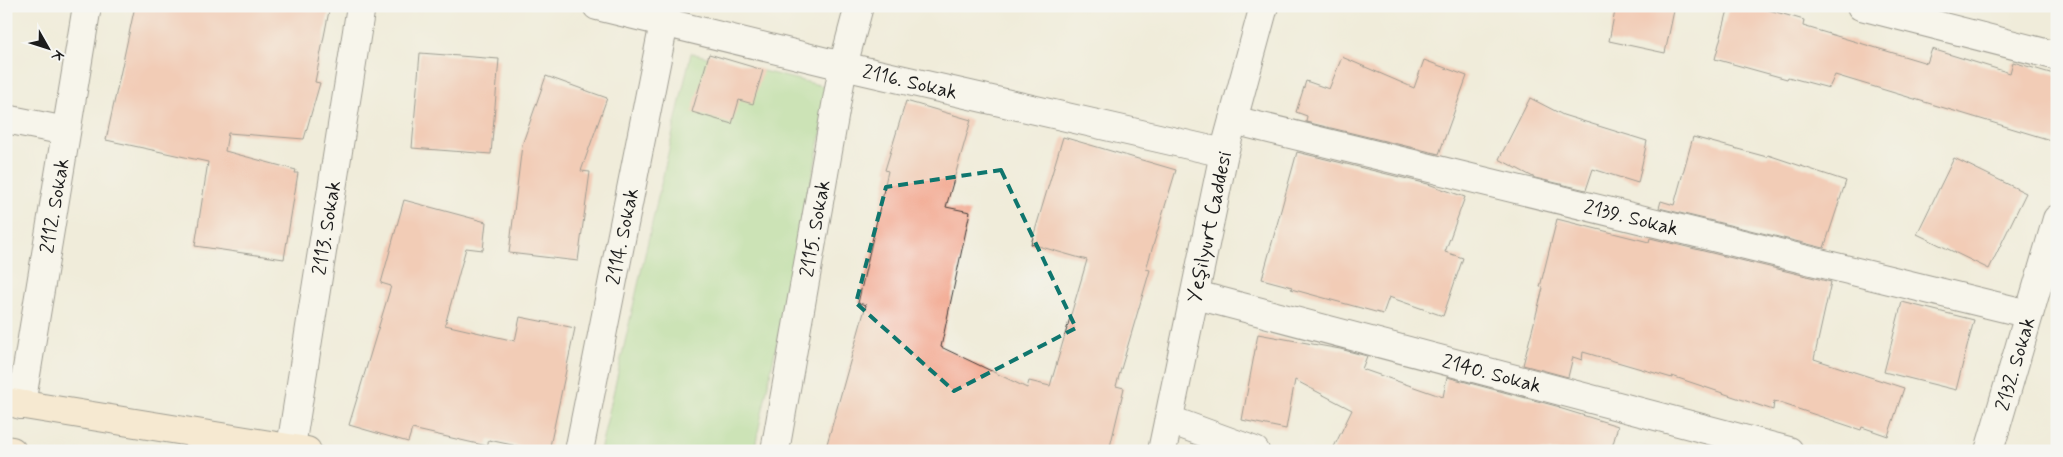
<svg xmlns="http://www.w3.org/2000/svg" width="2063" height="457" font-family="Mynerve,sans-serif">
<rect width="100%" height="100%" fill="#f6f6f2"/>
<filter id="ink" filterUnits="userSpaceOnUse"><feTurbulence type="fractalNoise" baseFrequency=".02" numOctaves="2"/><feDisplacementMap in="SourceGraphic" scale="10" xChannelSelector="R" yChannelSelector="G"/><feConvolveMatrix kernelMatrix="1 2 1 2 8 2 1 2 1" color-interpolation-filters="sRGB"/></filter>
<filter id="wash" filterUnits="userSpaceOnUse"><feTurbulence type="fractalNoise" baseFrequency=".0096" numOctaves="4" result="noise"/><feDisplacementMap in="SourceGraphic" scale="20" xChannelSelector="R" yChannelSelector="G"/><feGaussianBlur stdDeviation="1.12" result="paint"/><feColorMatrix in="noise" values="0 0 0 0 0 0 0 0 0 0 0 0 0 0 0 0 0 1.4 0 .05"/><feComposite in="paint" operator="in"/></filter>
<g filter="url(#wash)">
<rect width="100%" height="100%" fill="#f0ecda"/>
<path fill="#9fd789" stroke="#5e7a52" d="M691,53L831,88L754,451H600Z"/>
<g id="blocks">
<g fill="#f3a48b">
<path d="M135,6H330L315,82L320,83L304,139L228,133L225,151L296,170L295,173H298L284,259L195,246L208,162L106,140Z"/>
<path d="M1616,6H1675L1665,53L1609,41Z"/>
<path d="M1729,6H1755L1804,20L1803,26L1927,63L1932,49L2010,73L2013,62L2057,75V142L1835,75L1829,88L1788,77L1787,79L1715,59Z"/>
<path d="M420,53L499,59L491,154L412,148Z"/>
<path d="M709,54L763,70L753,104L739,100L732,124L692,112Z"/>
<path d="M1342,57L1414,88L1424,60L1467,76L1439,154L1306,122L1307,116L1296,112L1306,81L1329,89Z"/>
<path d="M546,76L607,98L581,171L590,172L578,261L509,253L522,145Z"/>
<path d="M1530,98L1563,115L1647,141L1638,183L1593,169L1586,190L1535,178L1499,159Z"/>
<path d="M906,101L971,120L946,207L970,212L941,347L1027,388L1029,381L1050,386L1087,260L1031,244L1063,137L1176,170L1146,269L1150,270L1116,386L1124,388L1109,451H825L866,305L858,303L888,171L885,170Z"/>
<path d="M1693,137L1767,157L1768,155L1846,181L1824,248L1659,208L1661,201L1674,205Z"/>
<path d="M1297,152L1428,184L1465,197L1445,252L1463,258L1443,316L1389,297L1383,314L1291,289L1292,287L1262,279Z"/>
<path d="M1954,158L2026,193L1989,269L1917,234Z"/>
<path d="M404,200L486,222L483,250L466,248L445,325L515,341L520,317L575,328L549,451H540L489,440L487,446L412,429L408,442L349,425L391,286L381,283Z"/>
<path d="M1557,219L1649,242L1650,238L1831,282L1814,359L1904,388L1888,436L1862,427L1861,430L1774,401L1773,410L1672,376V378L1583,352L1582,360L1573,357L1568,377L1523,365L1543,288L1540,287Z"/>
<path d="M1902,302L1974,320L1956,390L1884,372Z"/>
<path d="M1258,334L1340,349L1367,356L1362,369L1443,397L1447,377L1560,407L1559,408L1618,426L1611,451H1332L1352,410L1295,380L1286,429L1242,420Z"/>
</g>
</g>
</g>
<g filter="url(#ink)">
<use href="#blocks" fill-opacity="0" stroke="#3c3b38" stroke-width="1"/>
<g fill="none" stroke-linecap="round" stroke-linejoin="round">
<defs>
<g id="minor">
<path id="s1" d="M597,6L843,66L1224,153"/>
<path d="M1861,6L2057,56"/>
<path d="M6,119L66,131"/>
<path id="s2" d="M1233,120L2029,314"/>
<path id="s3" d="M1196,295L1789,451"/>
<path id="s4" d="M21,405L87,6"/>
<path d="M1170,420L1255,451"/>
<path id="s5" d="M291,447L361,6"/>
<path id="s6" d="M579,451L664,23"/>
<path id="s7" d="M775,451L843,66L859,6"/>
<path id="s8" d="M1989,451L2057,219"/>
</g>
<g id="tertiary">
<path id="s9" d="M1162,451L1224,153L1264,6"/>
</g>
<g id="secondary">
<path d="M6,402L307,451"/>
<path d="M6,450L12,451"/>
</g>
</defs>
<use href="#minor" stroke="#3c3b38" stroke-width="30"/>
<use href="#tertiary" stroke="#3c3b38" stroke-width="30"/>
<use href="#secondary" stroke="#3c3b38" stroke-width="30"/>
<use href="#minor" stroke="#fff" stroke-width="28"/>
<use href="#tertiary" stroke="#fff" stroke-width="28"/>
<use href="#secondary" stroke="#fde5c5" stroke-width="28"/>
</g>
</g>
<path d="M0 0H2063V457H0ZM1001,170L1076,328L954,391L856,303L886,187Z" fill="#f0ecda" fill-opacity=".55" fill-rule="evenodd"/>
<path fill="none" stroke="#0f766e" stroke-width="4" stroke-dasharray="10 6" stroke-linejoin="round" d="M1001,170L1076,328L954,391L856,303L886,187Z"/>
<g text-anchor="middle" stroke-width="5" stroke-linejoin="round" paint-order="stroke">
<g font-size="20" fill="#1c1c1c" stroke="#f6f6f2">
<text dy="7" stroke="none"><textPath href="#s1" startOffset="322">2116. Sokak</textPath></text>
<text dy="7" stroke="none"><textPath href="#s4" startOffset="202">2112. Sokak</textPath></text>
<text dy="7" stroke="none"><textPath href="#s2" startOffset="410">2139. Sokak</textPath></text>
<text dy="7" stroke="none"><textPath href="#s5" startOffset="222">2113. Sokak</textPath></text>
<text dy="7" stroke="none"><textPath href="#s7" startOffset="226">2115. Sokak</textPath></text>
<text dy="7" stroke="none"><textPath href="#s9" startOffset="229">Yeşilyurt Caddesi</textPath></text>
<text dy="7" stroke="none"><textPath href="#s6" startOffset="219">2114. Sokak</textPath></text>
<text dy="7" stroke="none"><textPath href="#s8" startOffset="91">2132. Sokak</textPath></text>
<text dy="7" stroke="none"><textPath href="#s3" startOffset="306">2140. Sokak</textPath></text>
</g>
</g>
<rect width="2063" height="457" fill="none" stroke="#f6f6f2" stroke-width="25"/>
<g transform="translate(48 48) rotate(129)" stroke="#f6f6f2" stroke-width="4" paint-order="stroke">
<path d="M0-4L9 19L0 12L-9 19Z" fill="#1c1c1c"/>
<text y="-8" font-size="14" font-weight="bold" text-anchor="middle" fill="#1c1c1c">K</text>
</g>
</svg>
